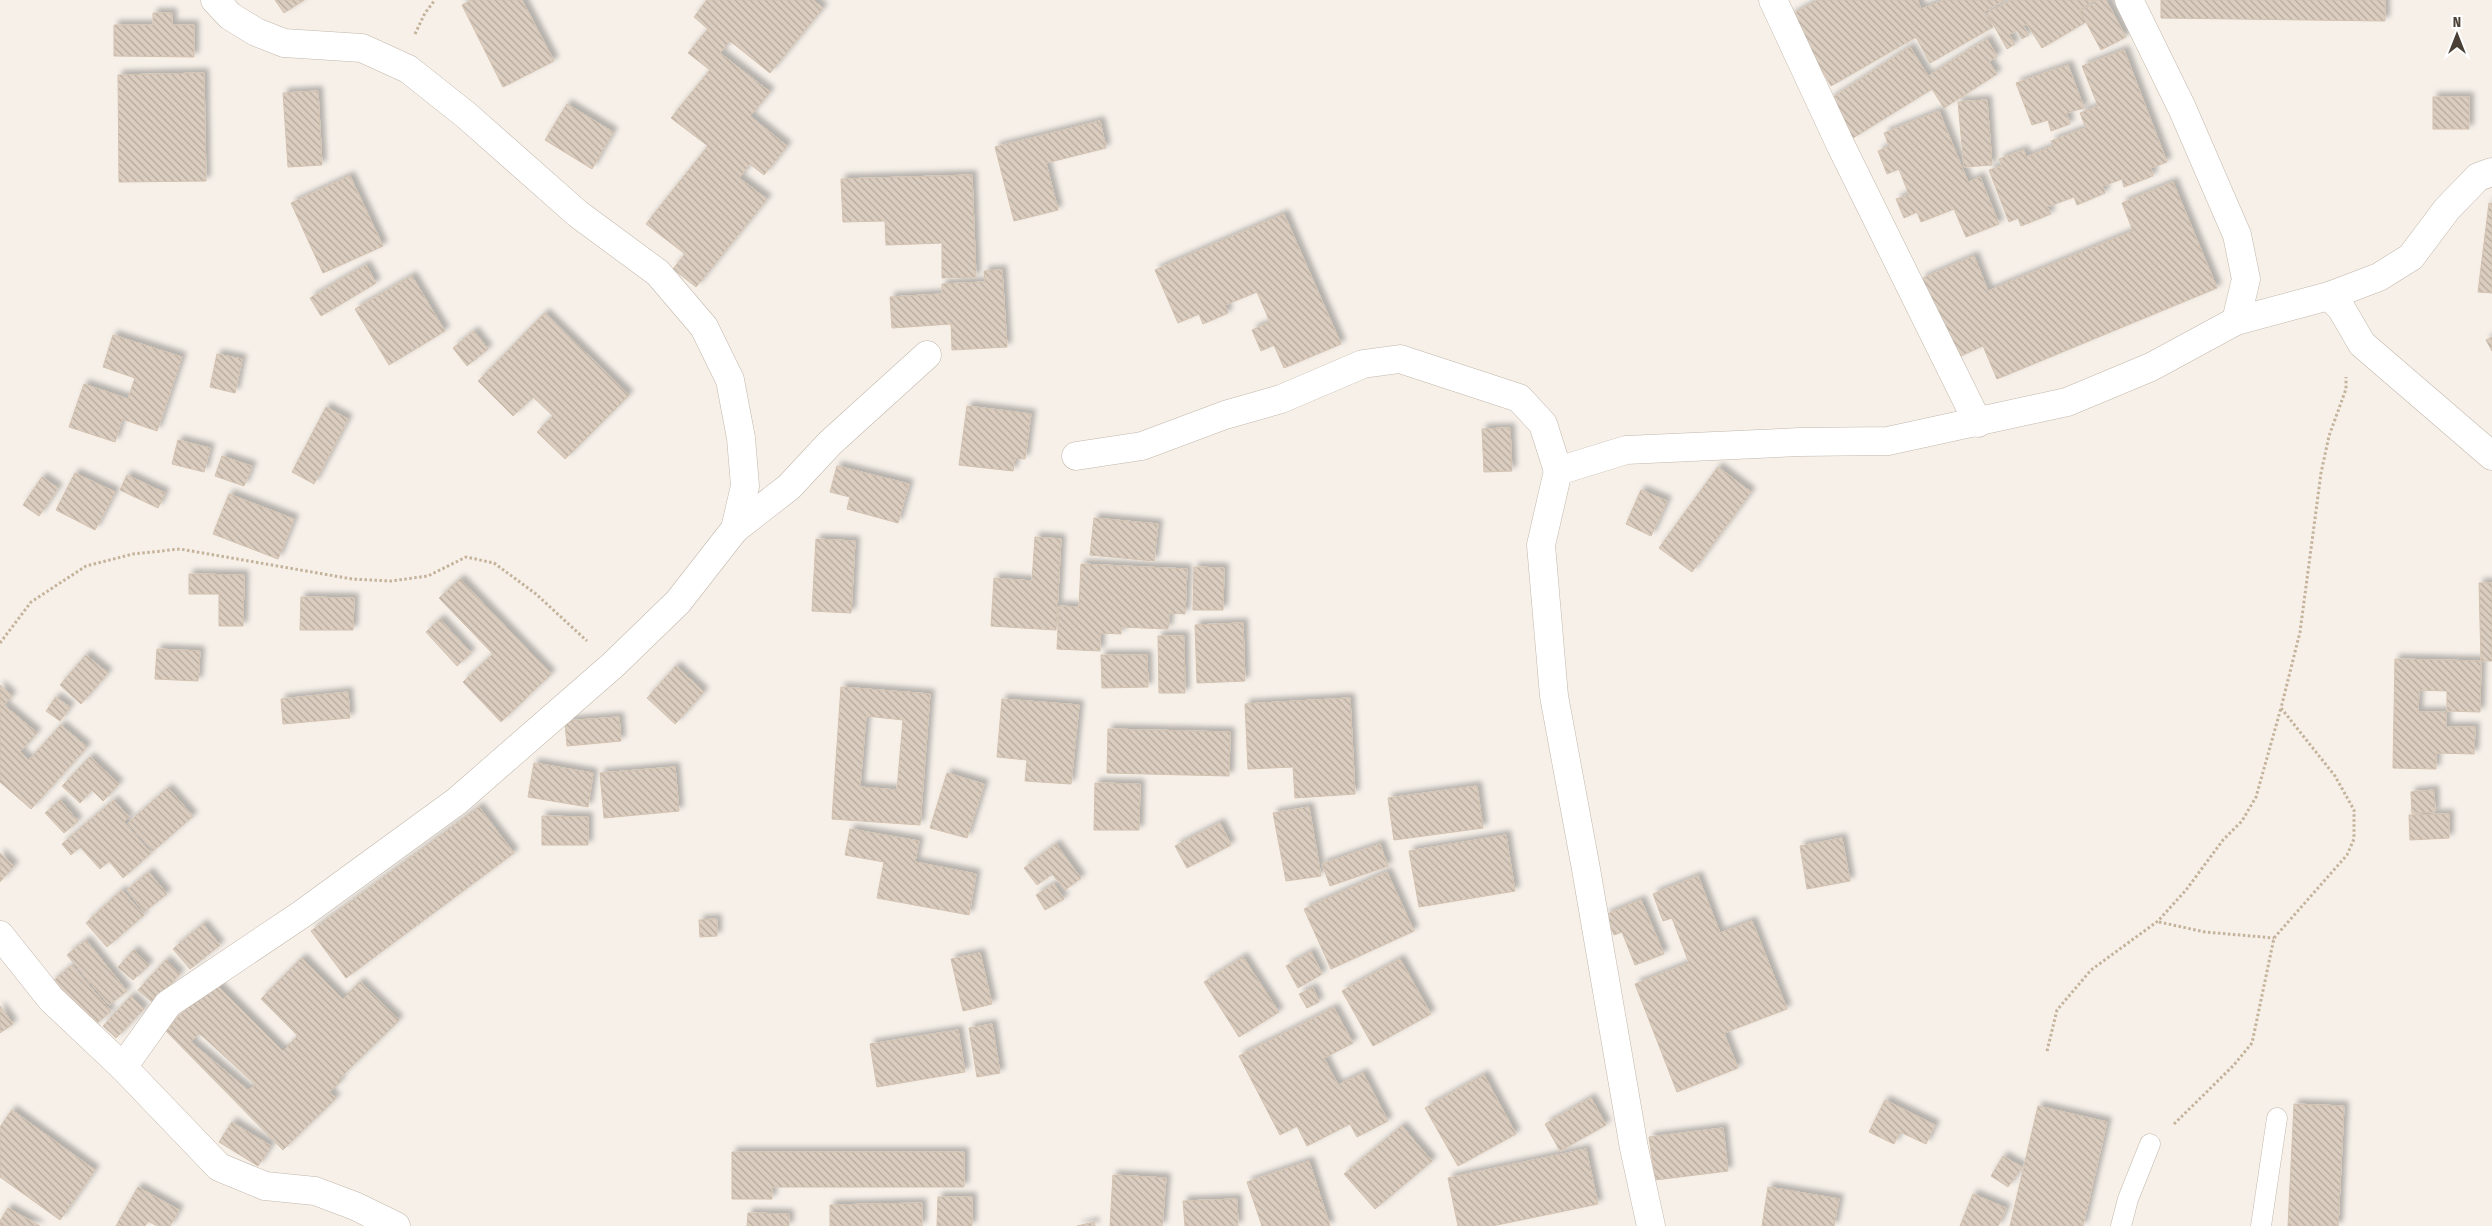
<svg xmlns="http://www.w3.org/2000/svg" width="2492" height="1226" font-family="'Fira Sans Condensed',sans-serif">
<defs>
<pattern id="building-back-hatch" width="6" height="6" patternUnits="userSpaceOnUse" patternTransform="scale(1.25)"><rect width="6" height="6" fill="#dbcec0"/><path d="M-1 5l2 2M0 0l6 6M5-1l2 2" fill="none" stroke="#b4a99d"/></pattern>
<filter id="shadow"><feDropShadow dx="4.5" dy="-4.5" stdDeviation="2.5" flood-color="#0004"/></filter>
</defs>
<rect width="100%" height="100%" fill="#f6f0e9"/>
<g fill="url(#building-back-hatch)" stroke="#d4c2b0" fill-rule="evenodd" filter="url(#shadow)">
<path d="M275,0H304L284,13Z"/>
<path d="M472,0H522L554,61L503,87L462,5Z"/>
<path d="M707,0H813L823,8L770,73L730,41L720,53L770,92L750,116L787,146L764,175L750,164L739,178L767,199L696,287L673,269L685,254L646,224L708,146L671,118L710,70L688,53L708,29L694,17Z"/>
<path d="M1818,0H1918L1921,9L1945,0H2004L1984,12L1993,27L1930,63L1916,37L1831,86L1790,16Z"/>
<path d="M2012,0H2093V1L2079,10L2086,22L2042,48L2027,24L2023,26L2029,35L2022,39L2017,30L2009,35L2015,44L2007,49L1987,13Z"/>
<path d="M2093,0H2106L2126,37L2101,50L2080,11L2095,3Z"/>
<path d="M2161,0H2385V21L2161,18Z"/>
<path d="M153,13H172V25H194V57L114,56V25H153Z"/>
<path d="M1987,39L1997,56L1989,62L1997,74L1944,108L1932,89L1853,138L1829,100L1910,47L1928,76Z"/>
<path d="M2124,50L2167,162L2151,168L2153,176L2124,187L2122,179L2103,186L2105,193L2077,205L2074,197L2047,207L2051,214L2021,226L2018,218L2009,222L1989,170L2002,166L1999,159L2024,150L2026,157L2054,146L2051,141L2086,128L2080,113L2098,106L2082,66Z"/>
<path d="M2068,65L2084,108L2066,113L2070,124L2051,131L2048,120L2032,125L2016,83Z"/>
<path d="M204,73L206,181L119,182L118,75Z"/>
<path d="M318,91L322,165L288,167L283,93Z"/>
<rect x="2433" y="97" width="36" height="32"/>
<path d="M1987,100L1992,165L1964,167L1958,102Z"/>
<path d="M567,104L613,132L592,169L545,140Z"/>
<path d="M1939,111L1968,182L1980,177L1999,224L1966,237L1954,209L1921,222L1917,212L1904,218L1896,199L1909,195L1899,169L1887,174L1878,151L1889,146L1884,133Z"/>
<path d="M1100,121L1106,148L1046,163L1058,210L1014,221L995,147Z"/>
<path d="M972,175L976,277L942,278V243L886,245L885,221L843,222L841,179Z"/>
<path d="M350,176L383,246L323,273L291,203Z"/>
<path d="M2173,182L2217,288L1997,379L1983,346L1954,359L1921,279L1974,256L1988,291L2133,231L2122,203Z"/>
<path d="M2489,203L2492,204V293L2478,292Z"/>
<path d="M1284,214L1341,344L1284,368L1274,345L1261,351L1252,330L1270,322L1257,292L1225,305L1228,313L1203,324L1199,314L1178,323L1155,270Z"/>
<path d="M366,265L376,283L321,316L310,298Z"/>
<path d="M1002,270L1007,347L952,350L951,324L892,328L890,297L942,294V284L985,282L984,271Z"/>
<path d="M412,276L445,331L389,365L355,309Z"/>
<path d="M545,313L629,395L565,459L537,432L553,416L533,397L513,416L478,381Z"/>
<path d="M474,331L488,349L467,366L453,348Z"/>
<path d="M113,335L182,357L157,431L122,419L115,442L69,427L84,384L128,399L135,378L103,367Z"/>
<path d="M2492,337V351L2486,340Z"/>
<path d="M217,354L242,359L235,393L210,387Z"/>
<path d="M967,406L1031,414L1025,459L1015,458L1013,471L959,465Z"/>
<path d="M326,407L348,419L314,484L292,472Z"/>
<path d="M1510,428L1512,471L1484,472L1482,429Z"/>
<path d="M178,440L210,448L204,472L172,464Z"/>
<path d="M222,456L252,466L244,486L215,476Z"/>
<path d="M837,466L909,484L898,523L847,509L850,497L830,492Z"/>
<path d="M1718,467L1751,492L1692,572L1659,548Z"/>
<path d="M75,473L115,492L95,530L56,510Z"/>
<path d="M127,475L165,493L158,508L120,490Z"/>
<path d="M42,477L58,488L39,516L23,505Z"/>
<path d="M1641,490L1667,501L1651,536L1626,524Z"/>
<path d="M229,494L294,519L278,559L213,534Z"/>
<path d="M1094,518L1158,524L1154,561L1090,555Z"/>
<path d="M1035,537L1061,539L1056,630L991,626L994,578L1032,581Z"/>
<path d="M816,539L855,541L851,613L812,611Z"/>
<path d="M1081,564L1187,569L1185,614L1169,613L1168,629L1121,627V634L1100,633V651L1057,649L1059,606L1079,607Z"/>
<path d="M1194,567L1224,568L1223,610H1193Z"/>
<path d="M189,574L244,575L243,626H219V594H189Z"/>
<path d="M460,579L551,674L501,722L463,682L493,654L439,598Z"/>
<path d="M2479,583H2492V661H2481Z"/>
<path d="M301,597L354,598L353,630H300Z"/>
<path d="M440,619L471,653L457,666L426,632Z"/>
<path d="M1243,623L1245,681L1197,683L1195,625Z"/>
<path d="M1158,636H1184L1185,693H1159Z"/>
<path d="M157,649L200,651L198,681L155,679Z"/>
<path d="M86,655L108,673L81,704L60,685Z"/>
<path d="M1101,655H1147L1148,687L1102,688Z"/>
<path d="M2395,659L2481,661L2480,712L2447,711V691L2419,690L2418,712H2446V727H2475L2474,754L2436,753V769L2393,768Z"/>
<path d="M676,666L704,692L675,724L647,698Z"/>
<path d="M0,685L12,696L4,705L37,733L20,752L29,760L61,725L87,747L31,809L0,782Z"/>
<path d="M841,687L930,694L920,825L832,819ZM866,716L903,720L897,790L860,787Z"/>
<path d="M348,692L350,718L283,724L281,699Z"/>
<path d="M56,697L70,707L60,721L46,711Z"/>
<path d="M1350,698L1355,794L1295,798L1293,767L1248,769L1245,704Z"/>
<path d="M1002,699L1079,705L1071,784L1025,781L1027,760L997,757Z"/>
<path d="M619,717L621,741L567,746L565,721Z"/>
<path d="M1108,729L1230,732L1229,776L1107,773Z"/>
<path d="M90,757L119,784L103,801L92,790L80,803L62,786Z"/>
<path d="M534,763L593,773L588,807L528,797Z"/>
<path d="M675,767L679,811L604,818L600,773Z"/>
<path d="M947,773L984,784L967,838L930,828Z"/>
<path d="M1095,783L1140,784L1139,830H1094Z"/>
<path d="M1477,786L1483,828L1394,840L1388,798Z"/>
<path d="M168,788L193,816L153,851L128,823Z"/>
<path d="M2434,790L2435,812L2412,813L2411,792Z"/>
<path d="M60,800L78,821L64,833L45,813Z"/>
<path d="M114,800L129,817L124,822L151,853L123,878L109,861L100,869L80,847L71,855L62,844Z"/>
<path d="M479,807L514,853L346,978L311,931Z"/>
<path d="M1309,807L1321,876L1286,881L1273,813Z"/>
<path d="M2449,814V838L2410,840L2409,815Z"/>
<path d="M542,816L588,817V845H542Z"/>
<path d="M1220,823L1231,845L1187,868L1175,846Z"/>
<path d="M850,829L919,841L915,862L976,874L969,915L877,898L884,862L845,855Z"/>
<path d="M1506,835L1515,891L1419,907L1409,851Z"/>
<path d="M1842,838L1850,881L1807,889L1800,846Z"/>
<path d="M1056,844L1081,878L1065,890L1052,874L1037,885L1024,868Z"/>
<path d="M1380,844L1388,866L1330,886L1322,864Z"/>
<path d="M0,853L14,866L0,882Z"/>
<path d="M149,872L167,894L144,912L127,890Z"/>
<path d="M1387,872L1414,931L1331,969L1304,909Z"/>
<path d="M1698,876L1720,933L1752,921L1787,1009L1724,1033L1738,1068L1677,1092L1635,984L1689,963L1672,918L1663,921L1653,894Z"/>
<path d="M1054,884L1064,899L1045,910L1036,895Z"/>
<path d="M122,890L144,915L107,947L86,923Z"/>
<path d="M1641,900L1664,954L1635,965L1622,932L1614,935L1605,915Z"/>
<path d="M717,919V936L700,937L699,920Z"/>
<path d="M203,924L220,945L190,969L173,949Z"/>
<path d="M86,940L127,991L109,1005L67,955Z"/>
<path d="M134,950L149,965L133,980L118,967Z"/>
<path d="M1311,952L1322,974L1298,988L1286,966Z"/>
<path d="M980,953L992,1004L963,1011L951,959Z"/>
<path d="M1243,957L1279,1012L1239,1037L1204,982Z"/>
<path d="M302,958L343,999L360,982L399,1020L339,1079L341,1081L329,1092L336,1098L283,1150L165,1030L214,982L283,1051L298,1036L261,999ZM199,1033L256,1085L248,1090L191,1042Z"/>
<path d="M1400,959L1431,1014L1373,1046L1342,991Z"/>
<path d="M166,960L180,974L153,1003L138,990Z"/>
<path d="M72,965L111,1011L90,1029L51,983Z"/>
<path d="M1313,988L1319,1002L1307,1008L1299,994Z"/>
<path d="M131,996L144,1009L116,1038L103,1026Z"/>
<path d="M0,1006L13,1024L0,1033Z"/>
<path d="M1334,1008L1353,1043L1324,1058L1338,1085L1363,1073L1388,1121L1357,1137L1350,1124L1307,1146L1297,1126L1280,1135L1239,1056Z"/>
<path d="M992,1024L1000,1073L977,1077L969,1028Z"/>
<path d="M958,1030L965,1072L877,1087L870,1044Z"/>
<path d="M1484,1075L1516,1134L1458,1166L1425,1108Z"/>
<path d="M1591,1098L1606,1125L1560,1151L1545,1124Z"/>
<path d="M1885,1100L1935,1125L1926,1144L1900,1132L1894,1144L1869,1132Z"/>
<path d="M2294,1104L2344,1106L2338,1226H2288Z"/>
<path d="M2038,1106L2107,1122L2083,1226H2010Z"/>
<path d="M12,1110L95,1170L60,1220L0,1177V1127Z"/>
<path d="M232,1122L271,1146L258,1166L219,1142Z"/>
<path d="M1402,1126L1432,1161L1375,1209L1344,1174Z"/>
<path d="M1723,1128L1728,1171L1655,1180L1649,1137Z"/>
<path d="M1586,1149L1598,1204L1492,1226H1458L1448,1178Z"/>
<path d="M732,1152H964V1187H772V1199H732Z"/>
<path d="M2003,1156L2022,1167L2008,1187L1991,1176Z"/>
<path d="M1309,1161L1330,1226H1262L1247,1182Z"/>
<path d="M1113,1175L1166,1178L1162,1226H1110Z"/>
<path d="M138,1187L179,1210L170,1226H157L148,1221L145,1226H116Z"/>
<path d="M1768,1187L1839,1199L1834,1226H1762Z"/>
<path d="M1973,1194L2006,1208L1998,1226H1960Z"/>
<path d="M938,1197H972V1226H937Z"/>
<path d="M1237,1199L1238,1226H1185L1183,1201Z"/>
<path d="M922,1203V1226H830V1205Z"/>
<path d="M8,1208L40,1226H0V1221Z"/>
<path d="M748,1213L789,1214V1226H747Z"/>
<path d="M1094,1222L1095,1226H1077Z"/>
</g>
<g fill="none" stroke-linecap="round" stroke-linejoin="round">
<defs>
<g id="service">
<path d="M2121,1226L2128,1199L2150,1144"/>
<path d="M2261,1226L2277,1118"/>
</g>
<g id="minor">
<path d="M1773,0L1841,146L1978,423"/>
<path d="M2129,0L2182,108L2237,235L2246,279L2236,321"/>
<path d="M2329,296L2341,308L2362,344L2492,456"/>
<path d="M1076,456L1142,446L1225,415L1281,399L1363,364L1400,359L1519,398L1543,424L1558,471"/>
<path d="M735,529L789,487L830,443L927,355"/>
<path d="M0,935L51,999L123,1067L219,1167L265,1186L315,1191L355,1206L396,1226"/>
<path d="M123,1067L168,1004L302,914L457,801L613,665L678,602L735,529L745,486L741,438L730,380L704,327L658,273L578,214L466,115L408,69L362,48L284,43L256,32L230,16L215,0"/>
<path d="M1651,1226L1634,1148L1586,869L1554,696L1541,545L1558,471L1626,450L1800,442L1888,441L2067,402L2151,367L2236,321L2329,296L2379,277L2411,257L2447,209L2478,177L2492,172"/>
</g>
</defs>
<use href="#service" stroke="#c2b7aa" stroke-width="21"/>
<use href="#minor" stroke="#c2b7aa" stroke-width="29"/>
<g stroke="#c5b29a" stroke-width="3" stroke-dasharray="2.5 2.5" stroke-linecap="butt">
<path d="M415,34L425,13L435,0"/>
<path d="M0,643L31,602L86,566L133,554L180,549L352,579L391,581L428,576L466,557L494,563L536,594L587,641"/>
<path d="M2159,922L2205,932L2274,938"/>
<path d="M2047,1051L2057,1010L2091,970L2158,921L2186,890L2223,840L2242,821L2256,797L2281,708"/>
<path d="M2174,1124L2233,1066L2252,1043L2274,938L2347,855L2354,839V810L2335,776L2281,708L2300,632L2321,473L2329,436L2346,389V377"/>
</g>
<use href="#service" stroke="#fff" stroke-width="20"/>
<use href="#minor" stroke="#fff" stroke-width="28"/>
</g>
<g transform="translate(2457 35)" stroke="#ffffff" stroke-width="4" paint-order="stroke">
<path d="M0-4L9 19L0 12L-9 19Z" fill="#4a4036"/>
<text y="-8" font-size="14" font-weight="bold" text-anchor="middle" fill="#4a4036">N</text>
</g>
</svg>
